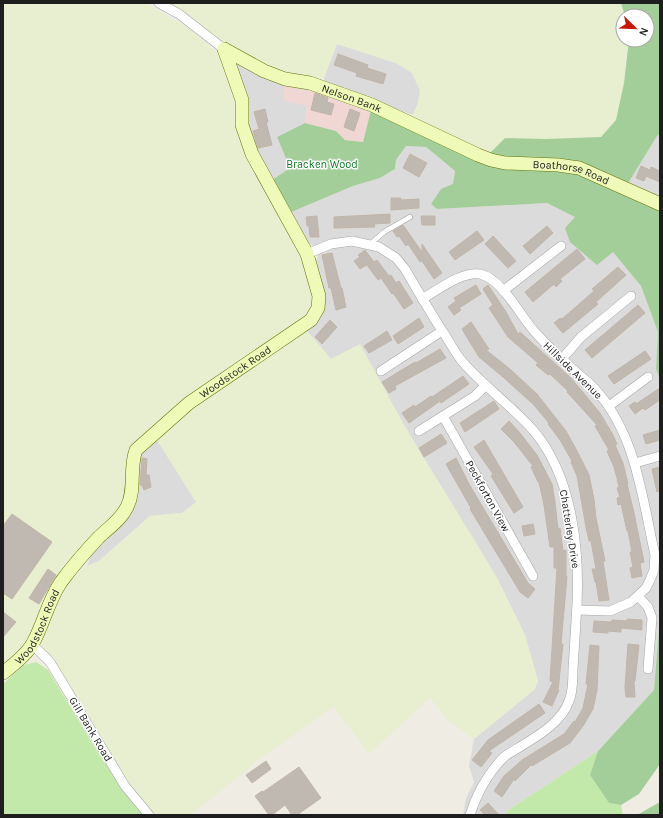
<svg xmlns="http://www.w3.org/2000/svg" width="663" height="818" font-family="Karla,sans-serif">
<rect width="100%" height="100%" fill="#efece4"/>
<g fill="#dcdbdb">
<path d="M337,44L396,63L412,73L420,90L418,103L413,115L325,84L324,78Z"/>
<path d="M234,61L284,84L307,105L305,123L277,137L290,168L272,180L256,152L249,130L248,104Z"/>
<path d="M660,134V201L627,185L657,136Z"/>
<path d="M406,146L426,147L455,171L453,184L431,204L437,209L547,203L576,217L565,228L613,251L641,286L658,332L656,369L660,379V616L654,690L598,751L510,809L504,815H463L466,798L474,782L469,766L474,739L535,689L538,681L525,635L496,576L405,427L360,345L331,359L307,331L319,315L315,263L318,256L314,246L305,242L289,213L353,186L380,178L395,169L396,160Z"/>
<path d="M155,437L197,502L182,513L150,516L99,561L87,566L92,553L108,539L123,521L139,455Z"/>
</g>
<path fill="#f0d7d3" d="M284,84L316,88L371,110L363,142L345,140L336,131L305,123L307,106L284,101Z"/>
<g fill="#e8eed0">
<path d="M3,3H145L187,27L216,51L224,64L235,91L234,115L248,162L301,258L312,286V304L306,314L300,322L131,450L123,507L41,613L36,617L29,642L3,670Z"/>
<path d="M165,3H621L625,16H623V40H629L624,83L616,120L601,137L545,139L506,138L490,153L443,132L413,115L418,103L420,90L412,73L396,63L337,44L324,78H311L276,72L227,46Z"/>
<path d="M307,331L331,359L360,344L405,427L496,576L525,635L538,681L535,689L474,739L449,721L430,698L369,754L334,707L266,754L191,815H155L119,770L64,675L46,652L41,643L46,626L61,594L71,578L87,566L99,561L150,516L182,513L196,502L155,437L197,403L291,339Z"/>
</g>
<g fill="#c3e9aa">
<path d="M36,662L48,670L102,759L145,815H3V684L24,665Z"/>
<path d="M598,751L590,775L609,803L621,805L623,815H504L510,809Z"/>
</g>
<g fill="#a4ce99">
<path d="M621,3H660V134L657,136L627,185L580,165L506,159L490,153L505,138L545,139L601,137L616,120L624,83L629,40H647V16H625Z"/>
<path d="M371,110L470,158L568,169L660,209V379L656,369L658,332L641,286L613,252L597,265L570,242L565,228L575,217L547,203L437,209L431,204L441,189L453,184L455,171L426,147L406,146L396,160L395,169L380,178L353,186L289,213L272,180L290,168L277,137L305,123L336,131L345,140L363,142Z"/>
<path d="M660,616V764L639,794L621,805L609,803L590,775L598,751L654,690Z"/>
<path d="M660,802V815H637Z"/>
</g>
<g fill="#c0b9b1" stroke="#c1b5a7">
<path d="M338,54L368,65L367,68L386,74L383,84L356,76L357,73L334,65Z"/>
<path d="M315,93L328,98L327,102L334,104L331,115L311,110Z"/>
<path d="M265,109L268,122H266L272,145L258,148L253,131L259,129L254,112Z"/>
<path d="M350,109L360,113L354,131L344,127Z"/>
<path d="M410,154L427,163L419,177L403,168Z"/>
<path d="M641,166L650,170L651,167L660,171V182L646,176L644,181L636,178Z"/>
<path d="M391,198H401V200L419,199V208L391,210Z"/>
<path d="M390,214V223L374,224L375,227L334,228V217Z"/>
<path d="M317,216L319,237H310L309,226H307L306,217Z"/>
<path d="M421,216H435V225H422Z"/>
<path d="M403,225L422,252V244L442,273L434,279L422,261L420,262L408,244L406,246L399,236L397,237L393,231Z"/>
<path d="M547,226L553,233L530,254L523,246Z"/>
<path d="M477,231L484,240L455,260L449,252Z"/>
<path d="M493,236L516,261L508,268L485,244Z"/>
<path d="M577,249L585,259L560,279L562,281L556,287L554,284L533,302L525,292Z"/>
<path d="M365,250L374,262L377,260L389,276L391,275L396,283L399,281L413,303L404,309L393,293L392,294L381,278L378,280L367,265L360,269L354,261L360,257L358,255Z"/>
<path d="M332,253L338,277L341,288H342L346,307L336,310L331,288H329L322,255Z"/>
<path d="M618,267L626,275L596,302L598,304L563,333L554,323L560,318L562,319L594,291L592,289Z"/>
<path d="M476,285L481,294L459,308L461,310L454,315L448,307L456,301L454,298Z"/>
<path d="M488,285L506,312L518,334L520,332L571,378L600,413L613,435L617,444L615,445L623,463L628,484H627L634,513L644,562L640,563L642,576L632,578L630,568L633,567L630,552H632L628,531H627L621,504L618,505L617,498L620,497L617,488L619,487L617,478L614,467L607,451L609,450L595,426L597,425L567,392L568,391L550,374L548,375L536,365L538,363L508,337L489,308L493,305L483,289Z"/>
<path d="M638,305L645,313L592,358L585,350Z"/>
<path d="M419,318L424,327L398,344L393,336Z"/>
<path d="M330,320L337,327L322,344L315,337Z"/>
<path d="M471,322L489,349L486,350L510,369L537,394L566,431L577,451L589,475L594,499L596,518L605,561H603L609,600L599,601L596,582H595L592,569H596L591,541H589L586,527L577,476L571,462L572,461L560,440L548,424L549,423L534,405L503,377L479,357L462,329Z"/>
<path d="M387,331L392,340L369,353L364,346Z"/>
<path d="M440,349L446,358L395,386L396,389L389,393L382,382L415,362L416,363Z"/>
<path d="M645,351L651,359L614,384L608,376Z"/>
<path d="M463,376L469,384L441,403L440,401L409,423L402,413L414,405L415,407L431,396L432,397Z"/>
<path d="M660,388V400L645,410L643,408L635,414L629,406L635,402L636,404Z"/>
<path d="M494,401L499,409L465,432L460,423Z"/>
<path d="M509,421L520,433L537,455L552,484L555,502L558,529L560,528L563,551L566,550V576L567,577L561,644H563L558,690H559L552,706L543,702L553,682L550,681L557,568H554V547H550L544,505L539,482H538L531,467L533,466L514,442L501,429Z"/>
<path d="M660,430V440L646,444L643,435Z"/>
<path d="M441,434L447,443L424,457L419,448Z"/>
<path d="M484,440L523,507L514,513L491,476L493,474L474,447Z"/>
<path d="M142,458L147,459L146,475H149L151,487L144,490L142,485H140Z"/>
<path d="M456,458L469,484L528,583L535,589L528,598L520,592L470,509L471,508L463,494L446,464Z"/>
<path d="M660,467V491L657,492L652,469Z"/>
<path d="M12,514L52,542L12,599L3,593V526Z"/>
<path d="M533,524L535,534L524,536L522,526Z"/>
<path d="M48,569L56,575L39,604L29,598Z"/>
<path d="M3,612L16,622L3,637Z"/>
<path d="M627,619L642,620V630L621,628V632L608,631V633L593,632L594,621L611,622L612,620L627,621Z"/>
<path d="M628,644L639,645L635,681H634L635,697H626L625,687Z"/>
<path d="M590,645L599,646L597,690L593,709L583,726L570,743L532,766L531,765L515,781L514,779L502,797L494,791L504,776L522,760L564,734L574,721L575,722L583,708L588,684H586Z"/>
<path d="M539,704L545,713L489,751L492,753L481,767L472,760L488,740Z"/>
<path d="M266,761L271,769L252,783L246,775Z"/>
<path d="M299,767L321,798L297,815H292L285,805L272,815H269L255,796L262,791L263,792Z"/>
<path d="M488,803L499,815H485L480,810Z"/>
</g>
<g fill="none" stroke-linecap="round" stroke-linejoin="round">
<defs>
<path id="lane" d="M369,245L384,232L410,217"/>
<g id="street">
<path d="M159,3L179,14L224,49"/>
<path d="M307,254L331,244L352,241L379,247L396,258L405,269C418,291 431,314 445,335C450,343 455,352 461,360C483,386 511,405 533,430C575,479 581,559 576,621C575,637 574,653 573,669C573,679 573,692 569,701C562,721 541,734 523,745C517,749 510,752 504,757C488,773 477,793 470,815"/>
<path d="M503,291L561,246"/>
<path d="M422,299C438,290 462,271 480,274C501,279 517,310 530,326C543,343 561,358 577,373C583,378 590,383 595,389C636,434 642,497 655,555L654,570L650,580L646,588L631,602L610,611L577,610"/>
<path d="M562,359L581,337L631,296"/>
<path d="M381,371L442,331"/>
<path d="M609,406L648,377"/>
<path d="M443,416L533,576"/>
<path d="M419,431L475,396L485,386"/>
<path d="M635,463L660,456"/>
<path d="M638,596L648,607L652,618L648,669"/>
<path d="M33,645L50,662L125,786L149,815"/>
</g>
<g id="secondary">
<path id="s1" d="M224,49L264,71L285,79L310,83L372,105L478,155L491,160L505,163L558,165L579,168L660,204"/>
<path id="s2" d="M3,673C12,666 28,653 33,643C44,623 48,601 61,582C72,567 85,552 98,538C108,528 120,521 127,507C136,490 129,468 136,450L189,403L311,320L318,308L319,296L307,254L252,154L242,125V100L224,49"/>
</g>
</defs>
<use href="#lane" stroke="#a5a5a5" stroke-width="5.5"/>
<use href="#street" stroke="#a5a5a5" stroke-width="10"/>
<use href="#secondary" stroke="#5e7406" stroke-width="14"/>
<use href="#lane" stroke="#fff" stroke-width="4.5"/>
<use href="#street" stroke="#fff" stroke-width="9"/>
<use href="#secondary" stroke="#eff9b8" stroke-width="13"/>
</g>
<g text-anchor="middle" stroke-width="3" stroke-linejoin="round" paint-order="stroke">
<g font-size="11" fill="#1e1e1e" stroke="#fff">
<text dy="4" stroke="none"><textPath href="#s1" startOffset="138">Nelson Bank</textPath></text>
<text dy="4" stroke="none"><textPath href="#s1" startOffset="372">Boathorse Road</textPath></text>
<text transform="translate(573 370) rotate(44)" y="4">Hillside Avenue</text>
<text dy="4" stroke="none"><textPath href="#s2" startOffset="395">Woodstock Road</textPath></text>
<text transform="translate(488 496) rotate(61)" y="4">Peckforton View</text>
<text transform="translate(570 529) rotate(81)" y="4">Chatterley Drive</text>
<text dy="4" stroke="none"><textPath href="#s2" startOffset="59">Woodstock Road</textPath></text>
<text transform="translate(91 729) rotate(59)" y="4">Gill Bank Road</text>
</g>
<g font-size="11" fill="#0c7c21" stroke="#fff">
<text x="322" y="168">Bracken Wood</text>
</g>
</g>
<rect width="663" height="818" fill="none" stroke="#1e1e1e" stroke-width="8"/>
<g transform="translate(635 28) rotate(113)"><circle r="19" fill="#ffffff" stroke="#a5a5a5"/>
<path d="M0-3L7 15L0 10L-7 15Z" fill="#ca1502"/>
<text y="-6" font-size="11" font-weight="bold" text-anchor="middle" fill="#1e1e1e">N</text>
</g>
</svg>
